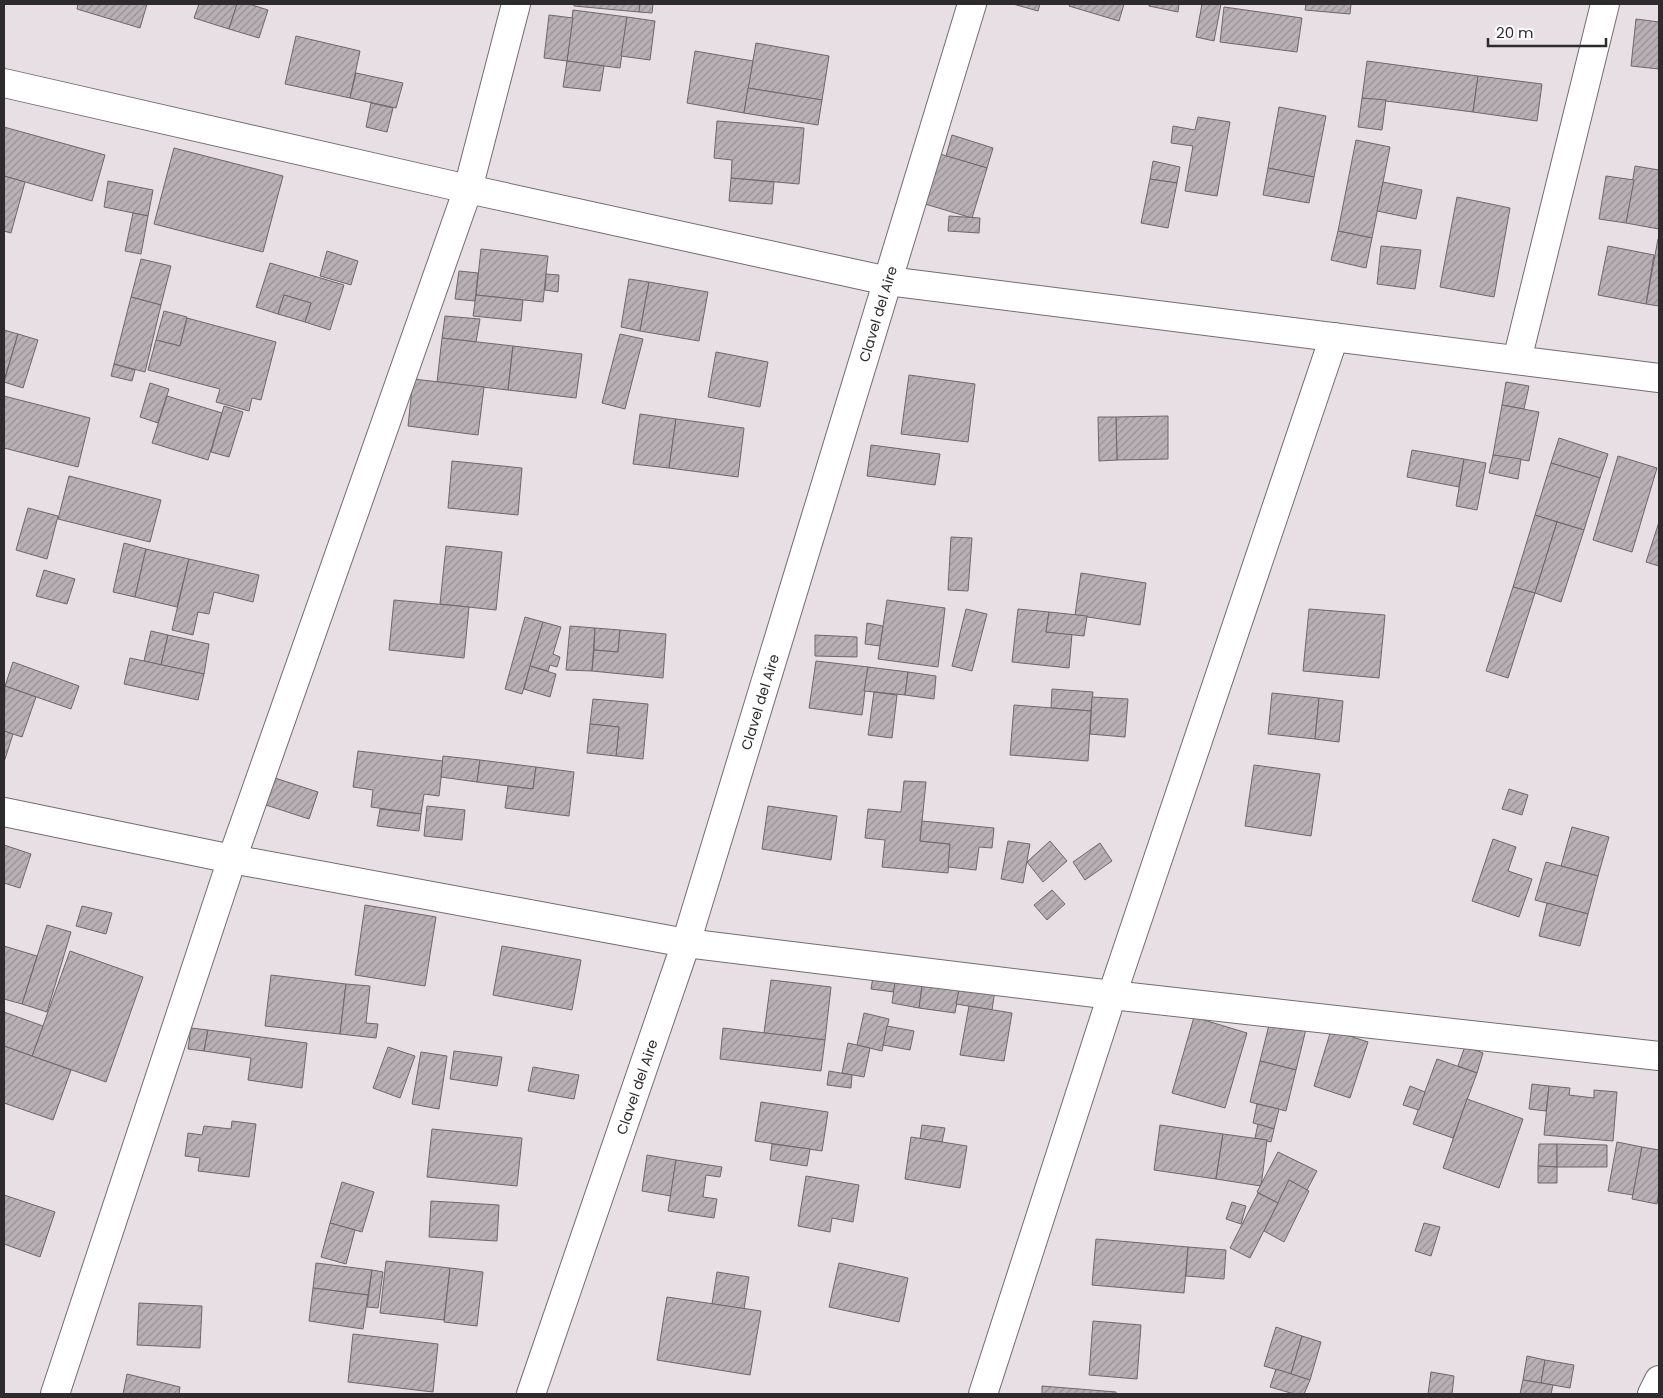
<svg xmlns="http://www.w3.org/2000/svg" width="1663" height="1398" font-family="Poppins,sans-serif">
<defs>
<pattern id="building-hatch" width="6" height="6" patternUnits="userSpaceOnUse" patternTransform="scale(1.25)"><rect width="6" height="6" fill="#b8b0b5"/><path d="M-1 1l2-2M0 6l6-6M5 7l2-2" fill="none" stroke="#968f94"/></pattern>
</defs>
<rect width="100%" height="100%" fill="#e8dfe5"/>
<g fill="url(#building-hatch)" stroke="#6e666b">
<path d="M78,4H147L140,28L77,9Z"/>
<path d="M199,4H237L229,29L194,18Z"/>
<path d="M237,4H249L268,10L259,38L229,29Z"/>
<path d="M574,4H640L639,12L574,6Z"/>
<path d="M640,4H653L652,13L639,12Z"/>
<path d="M1013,4H1040L1038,11Z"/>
<path d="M1070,4H1124L1119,21L1069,6Z"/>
<path d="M1149,4H1179L1178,12L1149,6Z"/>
<path d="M1202,4H1221L1214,41L1196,37Z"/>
<path d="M1306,4H1351L1350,14L1305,10Z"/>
<path d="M1224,7L1302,18L1297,52L1220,42Z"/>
<path d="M573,10L627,17L620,68L567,61Z"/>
<path d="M549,15L573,18L567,61L544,58Z"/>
<path d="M627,17L655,21L650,60L621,56Z"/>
<path d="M1636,19L1659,22V69L1631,66Z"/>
<path d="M296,36L360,51L350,98L285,84Z"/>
<path d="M756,43L829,56L822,100L748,88Z"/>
<path d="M695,51L753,61L744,113L687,103Z"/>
<path d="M567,61L604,66L600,91L563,87Z"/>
<path d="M1367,61L1478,76L1473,112L1362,98Z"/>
<path d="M356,73L403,83L396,108L350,98Z"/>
<path d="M1478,76L1542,84L1537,121L1473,112Z"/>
<path d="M748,88L822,100L818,125L744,113Z"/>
<path d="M1362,98L1386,100L1382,130L1358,127Z"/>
<path d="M371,103L393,108L387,132L366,127Z"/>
<path d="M1279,107L1326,116L1314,177L1268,168Z"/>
<path d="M1198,117L1230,122L1217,196L1185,191L1193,146L1171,143L1173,126L1195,130Z"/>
<path d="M717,121L804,128L799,184L731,178L732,160L714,158Z"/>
<path d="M4,127L105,155L92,201L4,176Z"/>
<path d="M952,135L993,148L987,168L946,156Z"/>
<path d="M1356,140L1390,147L1372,238L1338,231Z"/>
<path d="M174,148L283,176L263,252L154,224Z"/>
<path d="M940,154L987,168L972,218L925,204Z"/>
<path d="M1153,161L1180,167L1177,183L1150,179Z"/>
<path d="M1635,166L1659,170V229L1626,223Z"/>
<path d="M1268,168L1314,177L1309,203L1263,195Z"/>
<path d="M4,176L25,182L11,233L4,231Z"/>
<path d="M1606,176L1634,180L1626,223L1599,219Z"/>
<path d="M731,178L774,182L772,204L729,201Z"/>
<path d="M1150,179L1177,183L1168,228L1141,223Z"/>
<path d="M108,181L153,190L148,216L104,207Z"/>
<path d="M1383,182L1422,190L1416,219L1377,211Z"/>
<path d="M1457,197L1510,208L1494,297L1440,287Z"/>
<path d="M133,213L148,216L141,254L125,251Z"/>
<path d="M949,216L980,218L979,233L948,231Z"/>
<path d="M1338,231L1372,238L1366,268L1331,260Z"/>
<path d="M1658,239H1659V306L1646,304Z"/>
<path d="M1381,246L1421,250L1415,289L1377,284Z"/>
<path d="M1608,246L1654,255L1646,304L1598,295Z"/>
<path d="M481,249L548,256L543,302L476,295Z"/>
<path d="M327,251L358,261L351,285L320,276Z"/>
<path d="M141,259L171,266L161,305L131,297Z"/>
<path d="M270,263L344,285L330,330L305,322L311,303L284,295L278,314L256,307Z"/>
<path d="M459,271L478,273L475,301L455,299Z"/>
<path d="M546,274L559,275L558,292L545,290Z"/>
<path d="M629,279L649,282L640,331L621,327Z"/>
<path d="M649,282L708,292L699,341L640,331Z"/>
<path d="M284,295L311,303L305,322L278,314Z"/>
<path d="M476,295L523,300L521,321L473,316Z"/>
<path d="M131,297L161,305L145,372L114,364Z"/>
<path d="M164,311L187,317L180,346L156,340Z"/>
<path d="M445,316L480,319L476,342L442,338Z"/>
<path d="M187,318L276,342L261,400L252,398L249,411L216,402L220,389L148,370L156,340L180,346Z"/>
<path d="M4,330L18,334L4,381Z"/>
<path d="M18,334L38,340L23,388L4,382Z"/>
<path d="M620,334L643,339L625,409L602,403Z"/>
<path d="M442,338L513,346L508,390L437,382Z"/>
<path d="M513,346L582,354L576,398L508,390Z"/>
<path d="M716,352L768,362L760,407L708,397Z"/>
<path d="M114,364L135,370L132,381L111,376Z"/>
<path d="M909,375L975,384L968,442L901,434Z"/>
<path d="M413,379L484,387L478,435L408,426Z"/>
<path d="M1506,382L1529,386L1524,409L1502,405Z"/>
<path d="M150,383L169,389L158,423L140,417Z"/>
<path d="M4,396L90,418L78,467L4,448Z"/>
<path d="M167,396L222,413L208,460L152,443Z"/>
<path d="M1502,405L1539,412L1529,461L1493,455Z"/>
<path d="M224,406L243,412L229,457L211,452Z"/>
<path d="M640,414L676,419L669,468L633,464Z"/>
<path d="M1168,416V459L1117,460L1116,417Z"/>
<path d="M1098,417H1116L1117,460L1099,461Z"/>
<path d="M676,419L744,428L738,477L669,468Z"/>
<path d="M1559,438L1608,454L1600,478L1551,463Z"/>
<path d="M871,445L940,454L935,485L867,476Z"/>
<path d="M1412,450L1464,459L1459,487L1407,477Z"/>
<path d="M1493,455L1521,459L1518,479L1489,473Z"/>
<path d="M1618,456L1657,468L1632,552L1593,540Z"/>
<path d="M1464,459L1486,463L1477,510L1456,506Z"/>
<path d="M452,461L522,468L518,515L448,508Z"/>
<path d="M1551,463L1600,478L1584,530L1535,515Z"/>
<path d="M69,476L161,500L150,542L58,519Z"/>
<path d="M28,508L58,516L47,559L16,550Z"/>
<path d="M1535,515L1557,522L1535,593L1513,587Z"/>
<path d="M1557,522L1584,530L1561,602L1535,593Z"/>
<path d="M1659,522V566L1646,562Z"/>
<path d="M951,537L972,538L968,591L948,590Z"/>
<path d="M124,543L146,549L135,597L113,592Z"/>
<path d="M446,546L502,552L496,610L440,604Z"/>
<path d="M146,549L189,559L177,607L135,597Z"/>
<path d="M189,559L259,575L253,602L214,592L209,614L198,612L193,635L172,630Z"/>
<path d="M44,570L75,579L67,604L36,596Z"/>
<path d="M1081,573L1146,583L1140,625L1075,615Z"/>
<path d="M1513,587L1535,593L1508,678L1486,671Z"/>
<path d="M394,600L469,607L464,658L389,650Z"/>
<path d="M887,600L945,608L938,667L878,659Z"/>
<path d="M966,609L987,614L972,671L952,666Z"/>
<path d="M1018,609L1049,612L1046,632L1072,634L1069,668L1012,662Z"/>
<path d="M1309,609L1385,615L1379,678L1303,671Z"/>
<path d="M1049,612L1087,616L1084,636L1046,632Z"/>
<path d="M525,617L543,622L522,694L505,689Z"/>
<path d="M543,622L561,627L553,654L560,657L557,667L550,665L548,671L530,666Z"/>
<path d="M867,623L883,626L880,646L865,644Z"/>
<path d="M570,626L595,628L592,671L566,670Z"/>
<path d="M595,628L620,630L618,652L594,650Z"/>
<path d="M620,630L666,634L663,678L592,671L594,650L618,652Z"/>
<path d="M151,631L168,635L161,665L144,661Z"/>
<path d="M168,635L209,644L204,674L161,665Z"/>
<path d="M815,635L857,637V657L815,656Z"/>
<path d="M130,658L204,674L198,700L124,684Z"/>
<path d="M816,661L868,667L862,715L809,708Z"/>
<path d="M13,662L79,686L71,709L5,686Z"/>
<path d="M530,666L556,674L550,697L524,689Z"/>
<path d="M868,667L908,672L905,695L864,691Z"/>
<path d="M908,672L936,676L934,699L905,695Z"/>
<path d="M5,686L36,697L22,737L4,731Z"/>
<path d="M1052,689L1093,692L1091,711L1051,708Z"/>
<path d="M874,692L897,695L892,738L868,735Z"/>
<path d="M1272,693L1319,698L1315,739L1268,734Z"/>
<path d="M1092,697L1128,699L1125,737L1090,734Z"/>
<path d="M1319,698L1343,701L1339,742L1315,739Z"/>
<path d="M593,699L648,704L643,759L616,756L619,727L590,724Z"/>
<path d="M1014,705L1091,711L1088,761L1010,755Z"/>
<path d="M590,724L619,727L616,756L587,753Z"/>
<path d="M4,731L13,734L4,762Z"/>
<path d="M358,751L443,761L439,796L424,794L421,814L371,807L373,790L353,787Z"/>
<path d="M443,756L480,760L477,782L441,777Z"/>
<path d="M480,760L536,767L533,789L477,782Z"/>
<path d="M1254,765L1320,774L1311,836L1245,826Z"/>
<path d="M536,767L574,772L569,816L505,808L508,786L533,789Z"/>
<path d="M275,778L318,792L309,819L266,805Z"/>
<path d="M904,781L926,782L920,841L950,844L948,873L882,867L885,840L865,838L868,809L901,812Z"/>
<path d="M1509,789L1528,795L1522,815L1502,809Z"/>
<path d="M427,806L465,810L462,840L424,836Z"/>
<path d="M768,806L837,816L831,860L762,849Z"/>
<path d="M380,809L421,814L419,831L377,826Z"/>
<path d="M922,821L994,828L992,848L979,847L976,870L948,867L950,844L920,841Z"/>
<path d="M1572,827L1609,837L1598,876L1561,866Z"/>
<path d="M1493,839L1516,847L1508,871L1532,879L1519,917L1472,901Z"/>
<path d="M1008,841L1030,844L1023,883L1001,879Z"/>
<path d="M1050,841L1067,861L1043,882L1027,862Z"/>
<path d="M1100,843L1112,861L1085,880L1073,862Z"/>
<path d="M4,845L31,854L20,888L4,883Z"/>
<path d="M1546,862L1598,876L1588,914L1535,900Z"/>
<path d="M1052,890L1065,904L1047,920L1034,905Z"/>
<path d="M1547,903L1588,914L1580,946L1539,936Z"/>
<path d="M365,905L436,917L425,986L355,975Z"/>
<path d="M82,906L112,913L106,934L76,926Z"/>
<path d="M47,925L71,932L47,1012L22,1004Z"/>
<path d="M4,946L37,956L22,1004L4,999Z"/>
<path d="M502,946L581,960L572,1010L493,995Z"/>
<path d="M70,951L143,977L106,1082L32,1056Z"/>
<path d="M874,971L896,975L894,992L871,989Z"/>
<path d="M271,975L346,984L340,1034L265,1026Z"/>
<path d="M896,975L923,979L919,1008L892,1003Z"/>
<path d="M923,979L960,985L955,1013L919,1008Z"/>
<path d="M771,980L831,987L825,1040L764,1033Z"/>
<path d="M346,984L370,986L366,1023L378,1024L376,1038L340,1034Z"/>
<path d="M960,985L995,990L992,1010L956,1004Z"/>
<path d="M969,1006L1012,1013L1004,1061L960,1055Z"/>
<path d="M4,1012L43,1026L32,1056L4,1046Z"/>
<path d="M864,1013L889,1019L882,1051L857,1045Z"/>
<path d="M1194,1017L1247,1033L1225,1108L1172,1093Z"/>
<path d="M1270,1021L1306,1029L1296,1070L1260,1061Z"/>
<path d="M887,1026L914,1031L910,1050L883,1045Z"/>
<path d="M191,1028L208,1030L204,1051L188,1049Z"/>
<path d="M723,1028L825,1040L821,1071L720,1059Z"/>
<path d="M208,1030L307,1043L302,1088L248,1080L251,1058L204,1051Z"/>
<path d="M1331,1030L1368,1042L1350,1098L1314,1086Z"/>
<path d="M848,1043L870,1048L864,1077L842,1073Z"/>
<path d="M4,1046L71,1070L53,1120L4,1103Z"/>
<path d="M1465,1046L1483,1053L1477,1073L1458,1066Z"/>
<path d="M388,1047L415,1056L400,1098L373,1088Z"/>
<path d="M454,1051L502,1057L497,1086L450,1079Z"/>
<path d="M421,1052L447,1056L439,1109L412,1104Z"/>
<path d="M1437,1059L1477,1073L1453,1138L1413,1124Z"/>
<path d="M1260,1061L1296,1070L1286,1111L1250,1102Z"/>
<path d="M533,1067L579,1075L574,1099L528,1091Z"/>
<path d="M829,1071L852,1075L851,1088L827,1085Z"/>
<path d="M1532,1084L1549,1086L1546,1111L1529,1109Z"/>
<path d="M1410,1086L1425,1092L1419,1110L1403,1105Z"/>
<path d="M1549,1086L1570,1088L1569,1095L1594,1098V1090L1617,1092L1613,1141L1544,1135Z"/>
<path d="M1467,1099L1523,1119L1499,1188L1443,1168Z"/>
<path d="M761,1102L828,1112L822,1151L755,1141Z"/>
<path d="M1257,1104L1279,1109L1274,1129L1253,1123Z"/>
<path d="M232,1121L256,1124L249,1177L198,1171L200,1158L185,1156L188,1133L202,1135L204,1126L231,1129Z"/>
<path d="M1258,1124L1274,1129L1271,1142L1255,1138Z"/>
<path d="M922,1125L945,1128L942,1142L920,1139Z"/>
<path d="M1160,1125L1223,1134L1216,1179L1154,1170Z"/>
<path d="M432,1129L522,1138L517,1186L427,1177Z"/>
<path d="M1223,1134L1267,1140L1261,1186L1216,1179Z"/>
<path d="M911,1137L967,1146L960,1188L905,1179Z"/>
<path d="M1617,1142L1642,1147L1633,1195L1608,1191Z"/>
<path d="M772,1144L810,1149L807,1166L770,1160Z"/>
<path d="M1539,1144H1557V1167L1538,1166Z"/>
<path d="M1557,1144L1607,1145V1167H1557Z"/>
<path d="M1642,1147L1659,1150V1192L1657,1204L1632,1199Z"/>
<path d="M1278,1152L1317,1171L1307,1190L1289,1180L1278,1203L1257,1192Z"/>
<path d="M647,1155L676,1160L671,1196L642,1191Z"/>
<path d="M676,1160L722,1167L720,1177L706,1175L703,1197L717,1199L714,1218L668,1211Z"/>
<path d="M1538,1166L1557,1167V1183H1538Z"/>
<path d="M806,1176L859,1185L853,1222L832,1218L830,1232L798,1226Z"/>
<path d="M1289,1180L1309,1191L1284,1242L1264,1231Z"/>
<path d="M342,1182L374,1192L362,1232L330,1223Z"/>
<path d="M1258,1193L1278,1203L1250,1258L1230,1248Z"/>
<path d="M4,1195L55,1212L40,1257L4,1244Z"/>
<path d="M431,1201L499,1205L497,1241L429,1237Z"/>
<path d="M1232,1202L1246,1206L1241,1224L1226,1219Z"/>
<path d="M330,1223L355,1230L346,1264L321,1257Z"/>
<path d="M1424,1223L1440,1227L1431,1256L1415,1251Z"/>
<path d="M1096,1239L1188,1247L1184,1293L1092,1285Z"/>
<path d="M1188,1247L1226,1250L1224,1279L1186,1276Z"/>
<path d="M386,1261L450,1268L444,1320L380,1313Z"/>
<path d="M316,1263L372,1270L368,1295L313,1288Z"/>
<path d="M839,1263L908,1278L899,1322L829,1307Z"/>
<path d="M450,1268L483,1272L477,1326L444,1322Z"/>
<path d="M372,1270L383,1272L378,1308L367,1307Z"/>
<path d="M717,1272L749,1277L744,1309L712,1304Z"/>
<path d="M313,1288L368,1295L363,1329L309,1321Z"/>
<path d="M667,1297L761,1311L750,1375L657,1360Z"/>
<path d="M139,1303L202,1306L200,1348L137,1345Z"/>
<path d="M1093,1321L1141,1325L1137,1379L1089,1375Z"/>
<path d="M1276,1327L1302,1336L1291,1374L1264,1366Z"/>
<path d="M353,1334L438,1344L433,1392L348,1382Z"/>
<path d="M1302,1336L1321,1342L1310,1380L1291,1374Z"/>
<path d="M1527,1356L1545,1360L1541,1383L1523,1380Z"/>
<path d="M1545,1360L1574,1365L1570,1388L1541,1383Z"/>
<path d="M1276,1369L1310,1380L1304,1394H1294L1270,1387Z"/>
<path d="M1431,1372L1454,1376L1452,1394H1428Z"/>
<path d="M127,1374L180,1387L179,1394H123Z"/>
<path d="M1523,1380L1553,1385L1551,1394H1520Z"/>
<path d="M1042,1386L1116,1392V1394H1042Z"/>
</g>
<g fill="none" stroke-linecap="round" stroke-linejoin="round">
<defs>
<g id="minor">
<path d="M4,83L468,189L888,281L1659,378"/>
<path d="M1517,360L1605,4"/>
<path d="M4,812L232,859L686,943L1112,995L1659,1056"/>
<path d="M55,1394L232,859L468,189L516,4"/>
<path d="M531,1394L686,943L972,4"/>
<path d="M983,1394L1112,995L1334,337"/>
<path d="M1652,1394L1659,1380"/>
</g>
</defs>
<use href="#minor" stroke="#746c71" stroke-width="30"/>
<use href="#minor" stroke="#fff" stroke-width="28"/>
</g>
<g text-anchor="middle" stroke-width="4.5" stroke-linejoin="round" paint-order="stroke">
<g font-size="14" fill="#2e2b2d" stroke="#fff">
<text transform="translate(878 314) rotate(-73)" y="5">Clavel del Aire</text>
<text transform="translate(760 702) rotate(-73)" y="5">Clavel del Aire</text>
<text transform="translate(637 1087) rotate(-71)" y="5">Clavel del Aire</text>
</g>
</g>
<rect width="1663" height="1398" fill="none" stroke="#2e2b2d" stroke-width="10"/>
<path d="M1488 38v8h118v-8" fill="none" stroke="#2e2b2d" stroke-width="2.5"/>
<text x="1496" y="38" font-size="15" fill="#2e2b2d" stroke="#ffffff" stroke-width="4" paint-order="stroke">20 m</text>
</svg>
